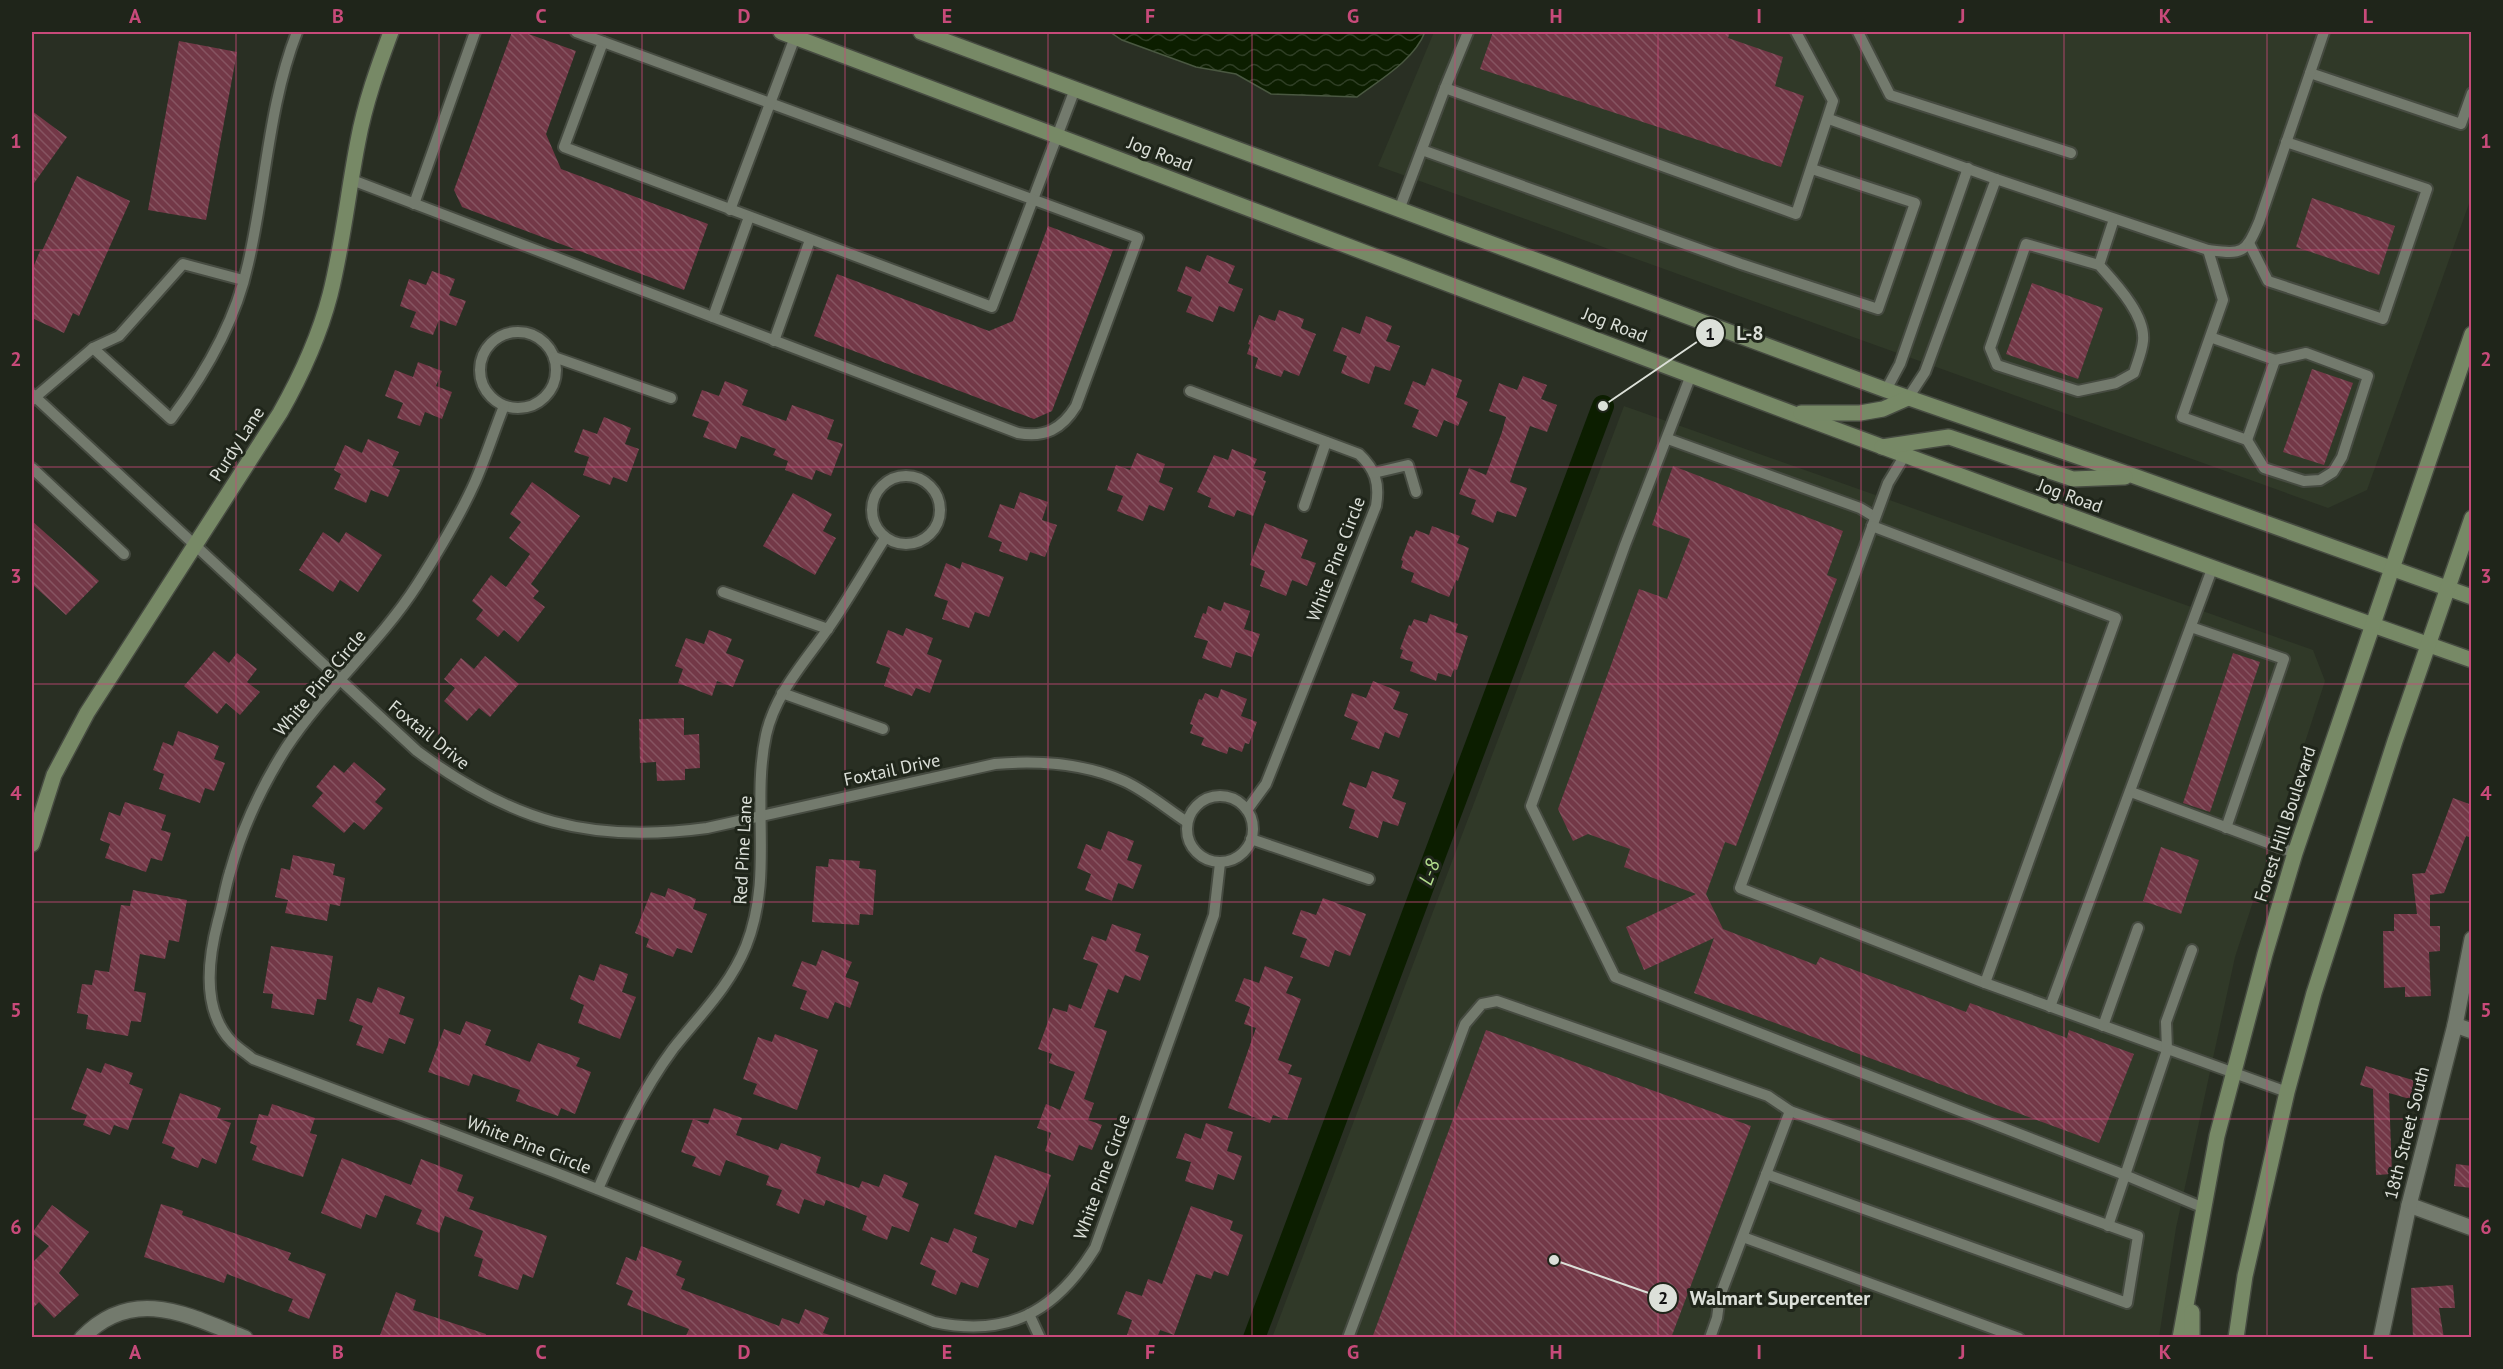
<svg xmlns="http://www.w3.org/2000/svg" width="2503" height="1369" font-family="'PT Sans',sans-serif">
<defs>
<pattern id="water-waves" width="16" height="10" patternUnits="userSpaceOnUse" patternTransform="scale(1.5)"><rect width="16" height="10" fill="#0c1e00"/><path d="M0 5q4-4 8 0t8 0" fill="none" stroke="#2f3e25"/></pattern>
<pattern id="building-back-hatch" width="6" height="6" patternUnits="userSpaceOnUse" patternTransform="scale(1.5)"><rect width="6" height="6" fill="#733847"/><path d="M-1 5l2 2M0 0l6 6M5-1l2 2" fill="none" stroke="#865461"/></pattern>
</defs>
<rect width="100%" height="100%" fill="#292f23"/>
<g fill="#303928">
<path d="M1434,32H2471V198L2367,490L2328,508L1378,166Z"/>
<path d="M1624,406L2313,650L2325,681L2235,957L2176,1228L2159,1337L1272,1338Z"/>
</g>
<path fill="url(#water-waves)" stroke="#4a5841" stroke-width="1.5" d="M1110,32H1425C1414,60 1381,79 1357,97L1271,94L1236,74L1196,67L1122,40Z"/>
<g fill="none" stroke-linecap="round" stroke-linejoin="round">
<path stroke="#0c1e00" stroke-width="22" d="M1254,1338L1603,406"/>
</g>
<g fill="url(#building-back-hatch)">
<path d="M512,32H523L576,51L546,134L561,169L708,224L684,290L462,207L454,190Z"/>
<path d="M1493,32H1730L1728,38L1783,57L1775,86L1804,96L1781,167L1480,69Z"/>
<path d="M179,41L237,52L206,220L148,210Z"/>
<path d="M32,111L67,137L32,186Z"/>
<path d="M77,176L130,201L79,316L73,313L64,333L32,318V270L40,251H42Z"/>
<path d="M2312,198L2395,226L2379,275L2296,247Z"/>
<path d="M1048,226L1113,250L1052,411L1034,419L814,336L837,274L989,331L1013,321Z"/>
<path d="M1207,255L1235,266L1228,283L1243,289L1234,312L1219,306L1213,322L1186,312L1192,297L1177,291L1186,266L1200,272Z"/>
<path d="M432,271L455,279L449,295L466,301L456,326L439,320L433,335L410,327L416,312L400,306L409,279L426,285Z"/>
<path d="M2032,283L2103,308L2078,379L2006,354Z"/>
<path d="M1279,310L1304,319L1301,328L1316,334L1299,376L1284,370L1281,377L1255,368L1258,358L1247,354L1250,345L1248,344L1259,315L1275,321Z"/>
<path d="M1366,316L1392,326L1386,341L1400,346L1390,371L1375,366L1369,384L1341,373L1347,356L1333,351L1342,327L1360,334Z"/>
<path d="M418,362L442,371L436,386L452,392L442,419L425,412L420,426L397,418L403,403L385,396L395,370L413,377Z"/>
<path d="M1432,368L1462,380L1456,397L1468,402L1458,426L1444,420L1437,437L1412,427L1419,410L1404,404L1413,381L1425,386Z"/>
<path d="M2312,369L2353,383L2324,465L2283,452Z"/>
<path d="M1523,376L1547,385L1541,399L1557,405L1547,432L1530,426L1515,467L1510,482L1527,488L1516,517L1497,511L1493,523L1471,514L1476,500L1459,494L1469,468L1486,475L1502,432L1506,417L1489,411L1499,383L1517,390Z"/>
<path d="M725,381L748,390L742,405L786,421L792,405L834,420L827,439L843,444L831,476L816,470L812,480L785,470L788,461L773,455L776,449L741,436L736,449L703,437L709,422L692,416L702,390L719,396Z"/>
<path d="M604,417L631,428L625,444L639,449L627,482L613,477L610,485L583,475L589,457L574,452L583,429L597,434Z"/>
<path d="M368,439L399,452L392,467L400,470L388,497L371,490L366,503L334,489L341,474L334,470L345,445L362,453Z"/>
<path d="M1232,449L1257,459L1253,468L1266,472L1263,480L1266,481L1253,516L1237,510L1234,517L1208,507L1211,498L1197,492L1214,455L1228,460Z"/>
<path d="M1137,453L1165,464L1159,482L1173,488L1164,511L1149,505L1143,521L1117,511L1123,496L1107,490L1116,465L1130,470Z"/>
<path d="M1673,466L1843,531L1827,575L1837,579L1736,846L1725,842L1706,894L1723,929L1816,965L1820,957L1966,1012L1970,1003L2067,1038L2069,1030L2134,1054L2099,1143L1694,993L1714,938L1644,970L1626,927L1696,894L1624,867L1630,849L1588,834L1573,841L1558,809L1639,589L1667,599L1690,539L1652,525Z"/>
<path d="M532,482L580,516L531,584L539,591L533,598L545,607L518,642L504,630L498,637L476,619L483,610L472,601L491,575L506,587L530,554L509,538L521,522L510,514Z"/>
<path d="M1020,492L1048,502L1042,520L1057,525L1045,557L1030,552L1027,561L999,551L1002,542L988,537L1000,504L1014,509Z"/>
<path d="M793,493L832,514L823,531L836,538L815,575L763,546Z"/>
<path d="M32,521L99,581L66,615L32,584Z"/>
<path d="M1265,523L1308,540L1301,558L1316,563L1307,586L1292,580L1286,596L1260,586L1265,571L1250,565Z"/>
<path d="M1432,526L1460,536L1457,543L1469,548L1458,581L1456,580L1449,597L1411,582L1414,573L1401,568L1403,561L1401,560L1410,536L1413,537L1416,530L1429,535Z"/>
<path d="M323,532L339,543L346,532L382,555L358,592L340,580L333,592L299,570Z"/>
<path d="M962,562L1004,577L989,617L975,612L969,628L942,619L948,601L934,596L946,563L960,569Z"/>
<path d="M1224,602L1250,611L1244,629L1260,634L1252,657L1236,652L1231,668L1202,658L1208,641L1194,637L1203,613L1206,614L1208,606L1221,611Z"/>
<path d="M1430,614L1458,624L1455,632L1468,636L1457,670L1454,669L1451,677L1438,673L1436,681L1410,671L1413,662L1400,658L1403,650L1400,649L1409,625L1411,626L1414,619L1427,623Z"/>
<path d="M906,628L933,638L927,654L942,660L930,693L916,688L912,696L884,686L890,668L876,663L888,630L903,636Z"/>
<path d="M709,630L732,639L726,653L744,660L733,687L717,681L712,696L678,683L683,669L675,666L686,638L704,644Z"/>
<path d="M214,651L229,663L237,653L257,669L247,682L260,692L240,715L226,703L217,714L184,686Z"/>
<path d="M2233,653L2260,662L2210,812L2183,803Z"/>
<path d="M485,656L519,684L490,717L479,708L467,721L444,701L455,688L444,679L461,658L474,669Z"/>
<path d="M1373,681L1400,692L1393,709L1408,714L1399,738L1385,732L1379,749L1351,739L1358,722L1344,716L1352,693L1366,698Z"/>
<path d="M1221,689L1247,699L1241,716L1257,722L1249,744L1245,743L1242,752L1229,747L1227,754L1201,745L1204,738L1190,733L1193,725L1190,724L1199,699L1202,700L1205,693L1218,698Z"/>
<path d="M684,718V735L699,734L700,768L685,769V780L657,781L656,762L640,763L639,719Z"/>
<path d="M178,731L219,746L214,759L225,763L214,791L205,788L200,803L159,789L164,774L153,770L163,742L173,746Z"/>
<path d="M354,762L386,789L375,802L383,808L364,830L354,822L344,833L312,806L323,793L316,787L334,765L344,773Z"/>
<path d="M1372,771L1399,780L1392,798L1406,803L1398,826L1383,821L1378,838L1349,828L1355,810L1342,805L1350,782L1366,788Z"/>
<path d="M2453,798L2472,805V838L2466,836L2444,893L2430,895V926H2440V951L2429,952L2431,996L2405,997V987L2384,988L2383,931H2394V914H2417L2412,874L2425,873Z"/>
<path d="M125,802L166,815L161,830L171,833L162,861L151,858L146,872L105,858L110,844L100,840L109,812L120,816Z"/>
<path d="M1108,831L1134,841L1127,860L1142,865L1133,889L1118,883L1112,901L1085,890L1091,874L1077,868L1086,844L1101,850Z"/>
<path d="M2161,847L2199,860L2181,914L2143,901Z"/>
<path d="M293,855L335,864L333,875L345,878L340,906L330,904L327,921L285,913L288,900L275,897L281,868L290,870Z"/>
<path d="M829,859L860,861L859,868L876,870L873,915L860,914L859,925L812,922L816,866L828,867Z"/>
<path d="M668,888L696,899L693,909L707,914L692,953L677,948L673,957L646,947L649,939L635,933L651,892L665,897Z"/>
<path d="M133,890L187,900L179,942L169,940L165,959L140,954L134,991L146,993L141,1022L131,1021L128,1036L86,1029L88,1015L77,1013L82,984L92,985L95,970L109,972L121,905L130,906Z"/>
<path d="M1323,898L1366,914L1350,956L1335,950L1329,967L1300,957L1307,939L1292,934L1301,910L1316,915Z"/>
<path d="M1112,924L1141,934L1135,951L1149,956L1140,981L1125,975L1118,993L1108,989L1094,1027L1107,1031L1084,1099L1094,1103L1088,1120L1102,1125L1092,1150L1079,1145L1073,1161L1045,1151L1051,1133L1037,1128L1046,1104L1060,1110L1075,1072L1049,1063L1052,1054L1038,1049L1053,1008L1067,1012L1069,1004L1081,1009L1098,964L1083,959L1092,936L1106,941Z"/>
<path d="M271,946L333,956L326,1000L317,999L314,1015L271,1008L273,994L263,993Z"/>
<path d="M822,950L852,962L845,977L859,982L850,1008L835,1002L828,1019L800,1009L807,991L792,986L802,961L816,966Z"/>
<path d="M600,964L628,974L622,992L636,997L620,1039L578,1023L584,1005L570,999L579,975L594,981Z"/>
<path d="M1265,966L1293,977L1286,993L1301,999L1278,1060L1292,1065L1288,1074L1302,1078L1287,1120L1273,1115L1270,1123L1228,1108L1256,1028L1244,1024L1250,1007L1235,1001L1244,978L1259,983Z"/>
<path d="M378,987L405,997L399,1014L414,1019L405,1044L389,1038L383,1054L356,1045L363,1026L349,1021L357,998L372,1003Z"/>
<path d="M466,1021L491,1030L485,1045L530,1062L538,1043L580,1058L576,1066L591,1072L575,1114L561,1108L558,1116L516,1101L520,1090L473,1074L469,1086L428,1072L444,1029L460,1035Z"/>
<path d="M1486,1030L1751,1126L1671,1338H1372Z"/>
<path d="M775,1034L818,1050L797,1110L753,1094L757,1084L743,1079L758,1037L772,1042Z"/>
<path d="M105,1063L133,1073L129,1084L143,1089L128,1130L114,1125L110,1135L83,1125L87,1115L71,1109L87,1068L101,1073Z"/>
<path d="M2366,1066L2416,1081L2410,1099L2389,1093L2392,1174L2376,1175L2373,1089L2360,1085Z"/>
<path d="M180,1093L221,1108L217,1118L231,1123L216,1164L202,1158L198,1168L171,1158L175,1148L162,1143Z"/>
<path d="M272,1104L315,1118L310,1133L317,1135L303,1177L252,1160L257,1146L250,1143L259,1114L268,1116Z"/>
<path d="M714,1108L742,1118L736,1135L778,1150L781,1143L821,1157L816,1173L859,1188L862,1181L879,1187L884,1174L908,1183L902,1197L919,1204L909,1232L892,1226L887,1240L862,1230L867,1216L826,1200L824,1206L804,1199L799,1214L776,1205L782,1190L766,1185L769,1176L726,1160L720,1176L692,1166L696,1157L681,1152L693,1119L708,1124Z"/>
<path d="M1206,1123L1233,1132L1227,1151L1242,1156L1234,1180L1218,1174L1213,1190L1185,1181L1191,1162L1176,1158L1185,1133L1201,1139Z"/>
<path d="M995,1155L1051,1175L1033,1225L1019,1220L1016,1228L974,1214Z"/>
<path d="M342,1158L411,1185L421,1159L463,1175L457,1191L474,1197L469,1209L547,1236L533,1278L523,1274L518,1290L478,1276L483,1259L474,1256L483,1231L445,1216L439,1233L416,1224L422,1210L385,1195L376,1218L366,1214L361,1229L321,1213Z"/>
<path d="M2456,1164L2472,1166V1188L2454,1186Z"/>
<path d="M161,1204L183,1211L182,1215L291,1253L288,1260L326,1274L309,1319L288,1311L293,1299L227,1274L224,1283L144,1257Z"/>
<path d="M52,1205L89,1232L59,1273L79,1295L54,1318L39,1302L32,1309V1263L49,1246L32,1233Z"/>
<path d="M1191,1206L1233,1221L1230,1230L1243,1235L1228,1276L1214,1271L1211,1279L1196,1274L1174,1335L1160,1330L1157,1338H1126L1132,1320L1117,1314L1126,1291L1142,1296L1148,1279L1162,1284Z"/>
<path d="M954,1228L977,1237L972,1252L989,1259L978,1288L961,1282L956,1295L931,1285L936,1271L920,1264L931,1237L948,1243Z"/>
<path d="M641,1246L682,1261L676,1275L685,1279L681,1289L779,1326L782,1318L799,1324L805,1309L829,1318L823,1333L830,1335V1338H685L689,1329L627,1305L633,1291L616,1284L626,1257L636,1261Z"/>
<path d="M2453,1285L2455,1308H2439L2444,1338H2413L2411,1288Z"/>
<path d="M396,1292L416,1300L413,1310L486,1334L485,1338H379Z"/>
</g>
<g fill="none" stroke-linecap="round" stroke-linejoin="round">
<defs>
<g id="lane">
<path d="M1858,32L1890,95L2071,153"/>
<path d="M603,42L564,147L992,307L1075,89"/>
<path d="M2310,73L2461,124L2472,93"/>
<path d="M1445,88L1468,32"/>
<path d="M1829,119L1996,179L2208,250C2242,254 2245,255 2259,222L2324,32"/>
<path d="M1422,150L1741,264L1878,309L1915,203L1812,169"/>
<path d="M352,180L1018,433C1045,438 1062,429 1076,406L1138,238L576,32"/>
<path d="M414,204L475,32"/>
<path d="M730,210L795,37"/>
<path d="M1399,210L1445,88L1796,214L1833,101L1796,32"/>
<path d="M2250,245L2268,281L2383,319L2427,189L2286,142"/>
<path d="M2208,250L2223,300L2182,417L2247,440L2275,360L2210,337"/>
<path d="M2099,265L2026,244L1990,348L1997,365L2078,391L2116,383L2134,373C2137,363 2142,352 2143,341C2146,315 2115,283 2099,265L2114,219"/>
<path d="M713,317L749,217"/>
<circle cx="518" cy="370" r="38"/>
<path d="M774,341L810,240"/>
<path d="M93,348L171,419C204,375 236,320 248,264C266,187 268,106 297,32"/>
<path d="M554,357L671,398"/>
<path d="M1691,375L1625,545L1531,806L1615,977L2125,1175L2204,1208"/>
<path d="M1886,390L1900,364L1968,168"/>
<path d="M1190,391L1359,454C1375,469 1380,483 1376,506L1266,784L1247,810"/>
<path d="M32,394L417,751C511,821 590,844 707,828L995,764C1040,760 1083,763 1124,781C1146,791 1167,809 1187,822"/>
<path d="M1908,398L1925,372L1996,179"/>
<path d="M32,400L93,348L119,336L183,264L243,280"/>
<path d="M504,406C494,431 486,457 475,482C459,518 438,552 417,585C379,644 324,690 286,748C262,786 242,828 230,872C225,888 223,904 218,921C208,959 201,1010 232,1042C238,1048 246,1053 253,1059L554,1172L934,1322C1009,1338 1056,1311 1095,1248L1214,915L1220,863"/>
<path d="M1668,439L1860,508L1875,517"/>
<path d="M2247,440L2264,468L2304,481L2320,480L2333,472L2342,457L2368,376L2306,353L2275,360"/>
<path d="M1905,455L1888,483L1740,888L1985,983L2287,1092"/>
<path d="M32,468L124,554"/>
<path d="M1374,473L1408,465L1416,492"/>
<circle cx="906" cy="510" r="34"/>
<path d="M1304,506L1326,442"/>
<path d="M1872,526L2116,618L1985,983"/>
<path d="M723,592L828,629"/>
<path d="M2191,627L2284,659L2226,828"/>
<path d="M782,693L883,729"/>
<path d="M2131,792L2295,853"/>
<circle cx="1220" cy="829" r="33"/>
<path d="M1251,839L1369,879"/>
<path d="M2050,1007L2212,569"/>
<path d="M2103,1026L2138,928"/>
<path d="M598,1189C619,1141 641,1092 673,1049C699,1016 730,986 746,946C774,876 751,805 766,735C775,694 804,663 827,630C848,600 866,568 885,538"/>
<path d="M2108,1226L2167,1050L2166,1022L2192,950"/>
<path d="M1743,1237L2019,1338"/>
<path d="M1029,1314L1040,1338"/>
<path d="M1348,1338L1465,1024L1482,1004L1497,1001L1768,1096L1790,1111L2138,1236L2127,1303L1766,1174"/>
<path d="M1710,1338L1717,1318L1720,1296L1790,1111"/>
</g>
<g id="street">
<path d="M2455,1025L2472,1031"/>
<path d="M2409,1205L2472,1228"/>
<path d="M82,1338C133,1285 188,1315 245,1338"/>
<path d="M2381,1338L2409,1205L2455,1025L2472,939"/>
</g>
<g id="secondary">
<path d="M781,32C1344,243 1904,461 2472,660"/>
<path d="M921,32L1886,390L2134,476L2472,597"/>
<path d="M1801,413H1860L1883,409L1908,398"/>
<path d="M1882,447L1949,437L2073,479L2125,477"/>
<path d="M32,844L54,775L87,713L280,413C301,376 319,337 330,295C343,244 348,192 358,141C365,103 378,67 391,32"/>
<path d="M2180,1338L2217,1136L2265,954L2295,853L2472,334"/>
<path d="M2192,1338V1312"/>
<path d="M2236,1338L2245,1276L2287,1092L2314,993L2395,741L2472,518"/>
</g>
</defs>
<use href="#lane" stroke="#464b41" stroke-width="14"/>
<use href="#street" stroke="#464b41" stroke-width="18"/>
<use href="#secondary" stroke="#464b41" stroke-width="18"/>
<use href="#lane" stroke="#737a6d" stroke-width="10"/>
<use href="#street" stroke="#737a6d" stroke-width="15"/>
<use href="#secondary" stroke="#778966" stroke-width="15"/>
</g>
<path fill="none" stroke="#c84a7a" stroke-width="1.5" stroke-opacity="0.55" d="M236,32V1338M439,32V1338M642,32V1338M845,32V1338M1048,32V1338M1252,32V1338M1455,32V1338M1658,32V1338M1861,32V1338M2064,32V1338M2267,32V1338M32,250H2472M32,467H2472M32,684H2472M32,902H2472M32,1119H2472"/>
<g text-anchor="middle" stroke-width="6" stroke-linejoin="round" paint-order="stroke">
<g font-size="18" fill="#dce0d9" stroke="#1f251a">
<text transform="translate(1160 154) rotate(21)" y="6">Jog Road</text>
<text transform="translate(1615 325) rotate(21)" y="6">Jog Road</text>
<text transform="translate(237 444) rotate(-57)" y="6">Purdy Lane</text>
<text transform="translate(2070 496) rotate(20)" y="6">Jog Road</text>
<text transform="translate(1336 559) rotate(-69)" y="6">White Pine Circle</text>
<text transform="translate(320 683) rotate(-50)" y="6">White Pine Circle</text>
<text transform="translate(429 735) rotate(39)" y="6">Foxtail Drive</text>
<text transform="translate(892 770) rotate(-12)" y="6">Foxtail Drive</text>
<text transform="translate(2285 824) rotate(-72)" y="6">Forest Hill Boulevard</text>
<text transform="translate(743 850) rotate(-87)" y="6">Red Pine Lane</text>
<text transform="translate(2407 1133) rotate(-76)" y="6">18th Street South</text>
<text transform="translate(529 1145) rotate(21)" y="6">White Pine Circle</text>
<text transform="translate(1102 1177) rotate(-70)" y="6">White Pine Circle</text>
</g>
<g font-size="20" font-style="italic" fill="#b2dc8d" stroke="#1f251a">
<text transform="translate(1429 872) rotate(-69)" y="7">L-8</text>
</g>
</g>
<path fill="none" stroke="#dce0d9" stroke-width="2" d="M1603 406L1710 333M1554 1260L1663 1298"/>
<g fill="#dce0d9" stroke="#1f251a" stroke-width="2">
<circle cx="1603" cy="406" r="6"/>
<circle cx="1554" cy="1260" r="6"/>
<circle cx="1710" cy="333" r="15"/>
<circle cx="1663" cy="1298" r="15"/>
</g>
<g font-size="18" text-anchor="middle" font-weight="bold" fill="#111">
<text x="1710" y="340">1</text>
<text x="1663" y="1304">2</text>
</g>
<g font-size="20" text-anchor="middle" font-weight="bold" fill="#dce0d9" stroke="#1f251a" stroke-width="6" stroke-linejoin="round" paint-order="stroke">
<text x="1750" y="340">L-8</text>
<text x="1780" y="1305">Walmart Supercenter</text>
</g>
<rect width="2503" height="1369" fill="none" stroke="#1f251a" stroke-width="66"/>
<rect x="33" y="33" width="2437" height="1303" fill="none" stroke="#c84a7a" stroke-width="2"/>
<g font-size="20" text-anchor="middle" font-weight="bold" fill="#c84a7a">
<text x="135" y="23">A</text>
<text x="338" y="23">B</text>
<text x="541" y="23">C</text>
<text x="744" y="23">D</text>
<text x="947" y="23">E</text>
<text x="1150" y="23">F</text>
<text x="1353" y="23">G</text>
<text x="1556" y="23">H</text>
<text x="1759" y="23">I</text>
<text x="1962" y="23">J</text>
<text x="2165" y="23">K</text>
<text x="2368" y="23">L</text>
<text x="16" y="148">1</text>
<text x="2486" y="148">1</text>
<text x="16" y="366">2</text>
<text x="2486" y="366">2</text>
<text x="16" y="583">3</text>
<text x="2486" y="583">3</text>
<text x="16" y="800">4</text>
<text x="2486" y="800">4</text>
<text x="16" y="1017">5</text>
<text x="2486" y="1017">5</text>
<text x="16" y="1234">6</text>
<text x="2486" y="1234">6</text>
<text x="135" y="1359">A</text>
<text x="338" y="1359">B</text>
<text x="541" y="1359">C</text>
<text x="744" y="1359">D</text>
<text x="947" y="1359">E</text>
<text x="1150" y="1359">F</text>
<text x="1353" y="1359">G</text>
<text x="1556" y="1359">H</text>
<text x="1759" y="1359">I</text>
<text x="1962" y="1359">J</text>
<text x="2165" y="1359">K</text>
<text x="2368" y="1359">L</text>
</g>
</svg>
